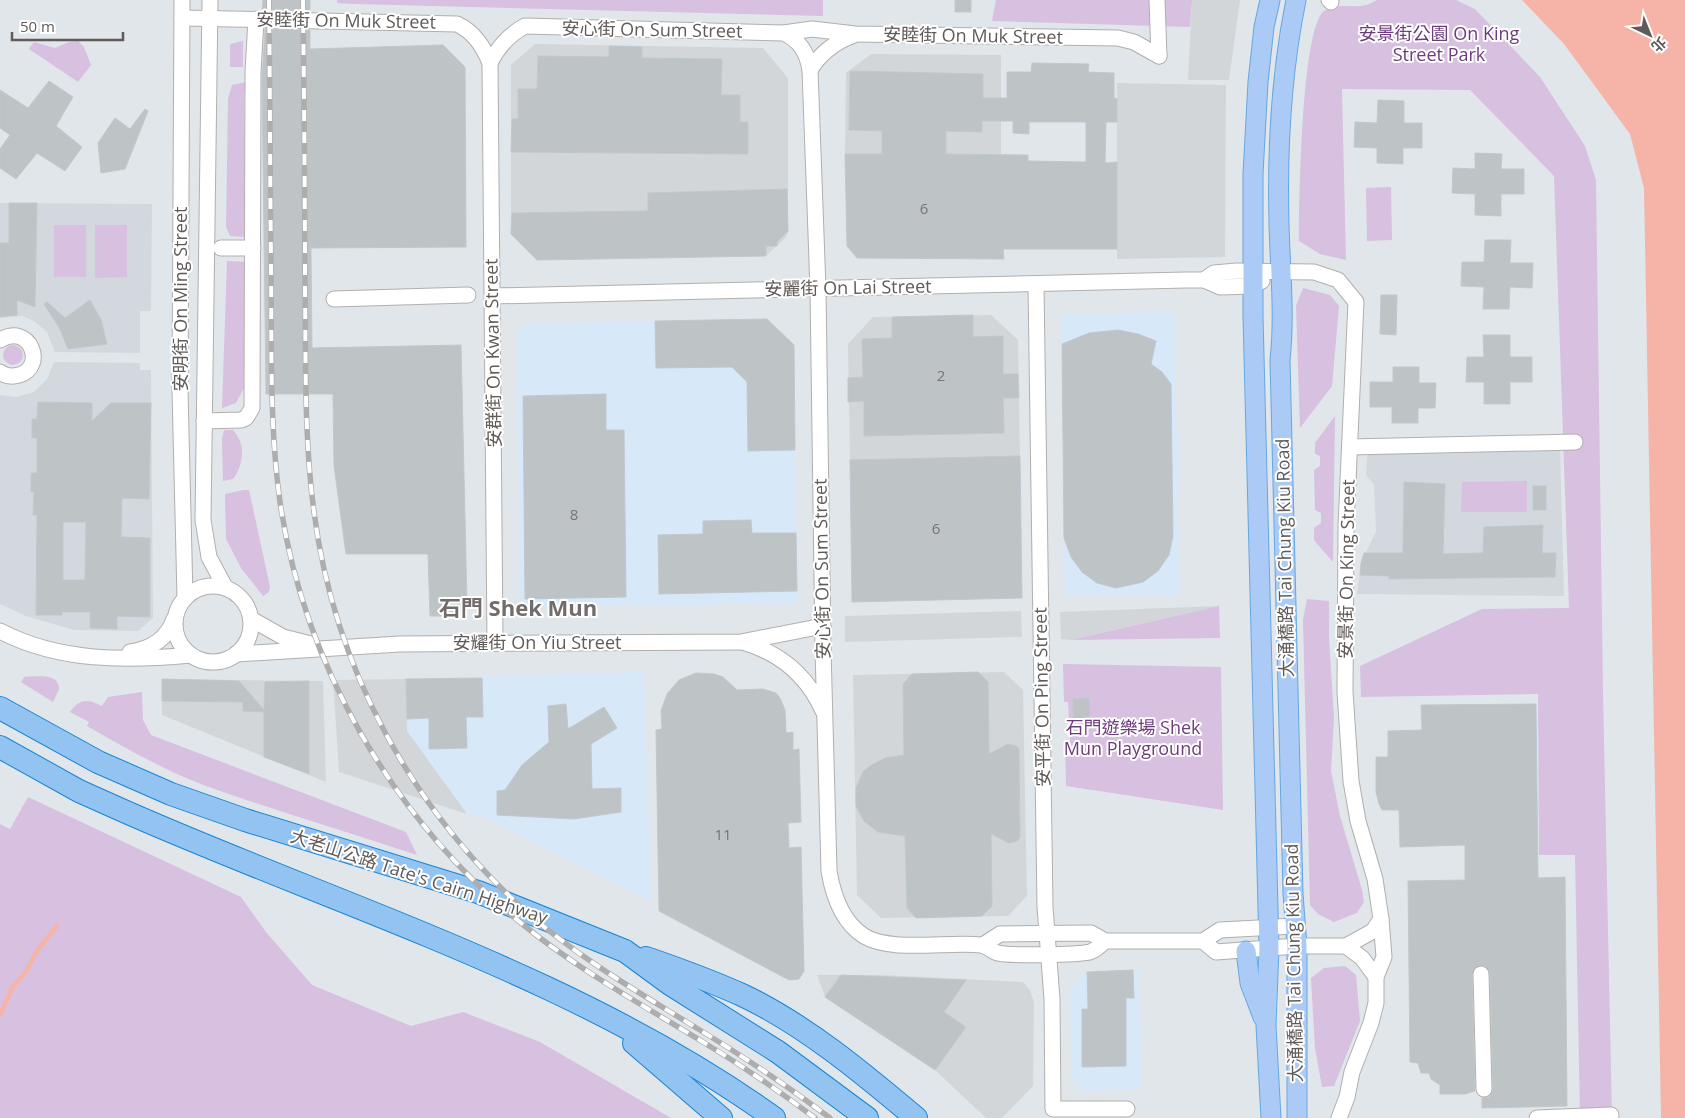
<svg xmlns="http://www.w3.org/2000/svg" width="1685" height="1118" font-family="'Open Sans','Noto Sans TC',sans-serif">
<rect width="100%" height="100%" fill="#e1e6eb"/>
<g fill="#d7e8f9">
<path d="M1175,312L1179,595H1065L1061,314Z"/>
<path d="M767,319L794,345L797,603L529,607L520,599L517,332L525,324Z"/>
<path d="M644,672L651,901L483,816L467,814L407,731L406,679Z"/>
<path d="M1139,970L1142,1089L1088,1091L1077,1089L1072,1079L1070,990L1086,972Z"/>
</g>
<g fill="#d3d6d9">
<path d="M1192,0H1240L1229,80H1188Z"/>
<path d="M535,44L763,48L788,78V233L785,238L766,256L537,260L511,234V65Z"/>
<path d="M871,54L1001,55V154H845L846,73Z"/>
<path d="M1117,83L1226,85L1225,257L1117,259Z"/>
<path d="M991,315L1018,340L1020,456L850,460L848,344L873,317Z"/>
<path d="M1219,606L1071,640L1061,639L1060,612Z"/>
<path d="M1021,611L1022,637L845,642V616Z"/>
<path d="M1004,672L1023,690L1027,896L1008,916L881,918L857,895L853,675Z"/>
<path d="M162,679L323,681L326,782L162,715Z"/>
<path d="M406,679L407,731L467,814L339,772L333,680Z"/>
<path d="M817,975H881L1023,982L1030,990L1034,1003L1033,1086L1002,1118H986L935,1070L825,997Z"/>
</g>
<g fill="#d2d8dd">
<path d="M0,203L152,204L151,311H140V353L55,352L47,332L34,321L22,316L0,318Z"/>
<path d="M54,362L140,363V370H151L153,618L138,631L74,630L26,616L0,604V395L16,397L34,392L47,379Z"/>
<path d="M1368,448H1560L1564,596L1357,594L1361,563L1376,531L1374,485L1366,475Z"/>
</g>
<g fill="#d7c0e0">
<path d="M337,0H823V16L356,4L337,3Z"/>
<path d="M996,0H1192L1190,27L992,21Z"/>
<path d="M1377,0H1456L1475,9L1540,77L1585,146L1596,180L1603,693L1612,1118H1580L1575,855H1539L1538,694L1361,697L1360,666L1482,609L1569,608L1554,176L1470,90L1342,89L1346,260L1320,254L1299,241C1299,207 1301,28 1324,11C1344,0 1356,13 1377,0Z"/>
<path d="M78,41L84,47L91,65L78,82L29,49L34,42L55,48L69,42Z"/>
<path d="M243,41V67H230V44Z"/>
<path d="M246,82L244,94L245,237L230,236L226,227L228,99L232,85Z"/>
<path d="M1391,187L1392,240L1367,241L1366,188Z"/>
<rect x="54" y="225" width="32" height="52"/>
<path d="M95,225H127V277L95,278Z"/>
<path d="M227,261L247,262L246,384L236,403L222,408Z"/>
<path d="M1303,288L1330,295L1339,306L1332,386L1300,428L1296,306Z"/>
<circle cx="13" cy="355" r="10"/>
<path d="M1335,416L1333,562L1314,540V528L1321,523V513L1315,510L1314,470L1320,466V456L1315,454V443Z"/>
<path d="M224,430H233C246,444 244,464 233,479L223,481L222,439Z"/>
<path d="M1527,481V512H1461L1462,482Z"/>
<path d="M243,490H249L270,587L269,592L263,596L241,568L226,539L225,494Z"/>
<path d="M1307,599L1329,601V639L1334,718L1331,771L1340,816L1362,890L1364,902L1357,913L1334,922L1318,914L1310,905L1303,620Z"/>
<path d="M1219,606L1220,638L1071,640Z"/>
<path d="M1063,664L1221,667L1223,810L1066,786L1065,741H1070L1068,702H1064Z"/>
<path d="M24,677C35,677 59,672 59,689L53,702L21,682Z"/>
<path d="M142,692L143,720L151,735L406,832L417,855C347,832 276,811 206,786C164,770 125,748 87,726L89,722L70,712C80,698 88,699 102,706L108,697Z"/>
<path d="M28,797L241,897L266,932L312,985L411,1026L463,1012L540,1042L671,1118H0V824L10,829Z"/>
<path d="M1345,966L1356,975L1360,1021L1334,1086L1322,1087L1315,1048L1311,978L1324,968Z"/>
</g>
<path fill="#f5b4a7" d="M1522,0H1685V1118H1661L1644,188L1630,134L1564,44Z"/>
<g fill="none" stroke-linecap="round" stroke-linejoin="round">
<path stroke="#f5b4a7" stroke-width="4.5" d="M0,1015L12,988L27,970L36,952L57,926"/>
</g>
<g fill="#bec3c6" stroke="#c0c8cf" fill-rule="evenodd">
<path d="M263,0H310V11L262,10Z"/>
<rect x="955" y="0" width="16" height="12"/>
<path d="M265,29L310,30V49L443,45L465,67L466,247L311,248L312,348L461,345L467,604L455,616H430L428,554H346L334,466L333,394H266L262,80Z"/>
<path d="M609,46L642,47V58L722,59L721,95H740V122H748V154L511,152L512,119H518V89H537L538,56L609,57Z"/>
<path d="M1032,63L1089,64L1088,72L1114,73V98L1117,99V122H1106L1105,163L1117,162V249H1003L1004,259L857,258L847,246L845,154H882V131L849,130L850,71L983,74V98H1007V72H1031ZM982,121H1013V133L1029,134V122H1086V162L1028,161V155L946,154V131L982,132Z"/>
<path d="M49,81L73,97L56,126L82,147L65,171L37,153L16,179L0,168V149L10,135L0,128V90L28,108Z"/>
<path d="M1378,100L1404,101V123H1422V148H1403V164L1377,163V148L1354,147L1355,122L1377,123Z"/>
<path d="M145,109L148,111L125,169L101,173L98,143L115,118L130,129Z"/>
<path d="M1475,153L1502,154L1501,169H1524V194H1501V216L1475,215V194L1452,193L1453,168L1475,169Z"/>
<path d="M787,189L788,231L777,242V246H766V256L537,260L511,234L512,213L648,211V193Z"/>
<path d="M9,203H37L35,307L17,300V315L0,317V243H9Z"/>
<path d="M1485,240H1511L1510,263H1533L1532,288L1510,287L1509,309H1483L1484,287L1461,286L1462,262H1484Z"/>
<path d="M1381,295H1397L1396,335L1380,334Z"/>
<path d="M90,300L101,320L107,344L68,349L60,329L44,304L47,302L65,318Z"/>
<path d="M973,315V337L1003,336V374H1018L1019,398H1003L1004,433L864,436V401L848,402V378L863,377L862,339L892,338V317Z"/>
<path d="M767,319L794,345L795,450L748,451L747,382L732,367L656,368L655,321Z"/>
<path d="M1118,330L1138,334L1156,341L1151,364L1162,372L1171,384L1173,536L1169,555L1158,571L1143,582L1116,588L1097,583L1082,572L1071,557L1064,538L1062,344L1089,333Z"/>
<path d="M1483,335H1510V357H1532V382H1510V404H1484V382H1466L1467,357H1484Z"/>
<path d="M1393,367H1419V383H1436L1435,408H1418V423H1392V407H1370V382H1393Z"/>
<path d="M606,394V430H624L626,597L525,599L523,396Z"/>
<path d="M38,402L92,403V421L111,403H151L149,499L122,498L121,537L150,538V617L117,616V629L90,628V612H62V615H36L37,515H33L34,492H31V473H37V438H32V419H37ZM63,522H86L85,580H63Z"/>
<path d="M1020,456L1022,598L852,602L850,460Z"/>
<path d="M1404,482L1445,484L1443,554L1483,553L1484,527L1543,525L1542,553H1556L1555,577L1389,579V576L1360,575L1361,563L1364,553H1403Z"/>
<rect x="1533" y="486" width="13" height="24"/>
<path d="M751,520L752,533H796L797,591L659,594L658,535L703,534V521Z"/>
<path d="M978,672L988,682L989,754L1008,744L1016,746L1019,749L1020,837L1017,841L1009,843L991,834L992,906L982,916L916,918L907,908L905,836L878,832L864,821L856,806V788L863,772L870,766L885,758L904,755L903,684L912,674Z"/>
<path d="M696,673L714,674L723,677L737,690L763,689L776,693L780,698L785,710L786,733L793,732V750L799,749L801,822L788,823L789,848L801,847L804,971L799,979L789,980L659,911L656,730L662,729L661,711L667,694L679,680Z"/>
<path d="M482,678L483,717H466L467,748L429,749V718L407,719L406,679Z"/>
<path d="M162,679L239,681L264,710L265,682L309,681V774L264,757V712L243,711V702L162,701Z"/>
<path d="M1089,698L1090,724L1074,725L1073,699Z"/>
<path d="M566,704L568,729L604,707L617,728L591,744L592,789L621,788V812L574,819L497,815V791L505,790L522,765L549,742L548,706Z"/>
<path d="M1536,704L1538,878L1565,877L1567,1106L1482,1108V1098L1489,1097L1493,1089L1490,974L1486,966H1477L1472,974L1475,1091L1465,1094H1440V1085L1431,1079L1429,1073H1421L1418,1063L1410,1062L1408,881L1465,880V845L1400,847L1399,810H1382L1379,804L1376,792V757H1388V731L1422,730L1421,705Z"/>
<path d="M1133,970L1134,998H1126V1066L1082,1067V1009H1088L1087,972Z"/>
<path d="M841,975L966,980L944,1012L966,1027L935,1070L825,997Z"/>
</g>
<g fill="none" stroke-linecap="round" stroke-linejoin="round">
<defs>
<g id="minor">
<path d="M182,0L180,390L185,597"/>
<path d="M210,0L203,520L209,557L225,587"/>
<path d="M1157,0L1159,56"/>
<path d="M1329,0L1331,2"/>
<path d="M182,18L457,24C474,32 483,46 490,63L495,643"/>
<path d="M784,33L812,29L855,34L1118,38L1134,42L1159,56"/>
<path d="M490,63C498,47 508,35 525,26L784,33C800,41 807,52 810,70L818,289L823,649L829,871C833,895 842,922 864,936C892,953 949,941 981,945C988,946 992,952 998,953C1010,956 1077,955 1090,952C1096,950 1101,945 1105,941"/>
<path d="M810,70C821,52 835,42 854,35"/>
<path d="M221,248H253"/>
<path d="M1204,280L1214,273L1237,271L1314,272L1338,280L1356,302L1346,526L1345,692L1351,781L1358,821L1375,879L1381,919L1384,957L1376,977V1003L1371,1023L1352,1072L1347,1097L1339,1118"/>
<path d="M1036,285L1045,907L1052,999L1053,1109H1127"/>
<path d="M493,296L1186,280H1204L1220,287L1253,286L1262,281"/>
<path d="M334,299L468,295"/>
<path d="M0,340C30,322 47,367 19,375C12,377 5,376 0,372"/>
<path d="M204,421L241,420L246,418L252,408L253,72L256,19"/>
<path d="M1350,447L1575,442"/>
<circle cx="213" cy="624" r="38"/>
<path d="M251,619L283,637L311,644"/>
<path d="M0,631C59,662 127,661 191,655"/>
<path d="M743,642C780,653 807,675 823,711"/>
<path d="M130,652C151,649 167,639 174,619"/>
<path d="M236,654L400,644L741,642L823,626"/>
<path d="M1203,941L1216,952L1297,946H1346L1373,931L1381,919"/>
<path d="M983,945L1000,934L1091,933L1105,941H1203L1220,930L1295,926"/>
<path d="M1346,946L1362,958L1376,977"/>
<path d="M1481,974L1484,1089"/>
<path d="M1537,1118L1611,1115"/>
</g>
<g id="major">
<path d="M1270,0L1264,27L1258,82L1253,174V316L1269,948L1266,1026L1271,1118"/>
<path d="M1296,0C1281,74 1277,148 1279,223C1280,269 1285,314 1280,360L1293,894L1297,946V1118"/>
<path d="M1246,951L1250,983L1263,1017"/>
</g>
<g id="highway">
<path d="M0,708L98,762L171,794L245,820L478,892L625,951L670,984L778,1052L867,1118"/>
<path d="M0,747L79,791L126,812C344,908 579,978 774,1118"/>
<path d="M646,958C678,969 711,981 742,995C804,1024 864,1074 916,1118"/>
<path d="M634,1043L721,1118"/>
</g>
</defs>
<use href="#minor" stroke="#b2afac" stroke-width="17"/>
<use href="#major" stroke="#64a8e1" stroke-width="21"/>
<use href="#highway" stroke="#1885d4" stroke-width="24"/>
<use href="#minor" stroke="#fff" stroke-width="15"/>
<use href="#major" stroke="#abcbf6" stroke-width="19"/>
<use href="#highway" stroke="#92c3f1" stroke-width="22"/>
<defs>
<g id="rail">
<path d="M269,0C270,88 270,177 271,265C272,344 269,424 280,502C304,665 393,819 521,923C577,969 641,1004 703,1042C741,1065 779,1091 815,1118"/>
<path d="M303,0C304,97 305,193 305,290C306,364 304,439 314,512C334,667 412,811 529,914C578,957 635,990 690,1024C738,1053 785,1084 830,1118"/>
</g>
</defs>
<use href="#rail" stroke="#aeadad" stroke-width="5.5"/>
<use href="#rail" stroke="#fff" stroke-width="4" stroke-dasharray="11" stroke-linecap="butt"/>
</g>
<g text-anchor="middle" stroke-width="4" stroke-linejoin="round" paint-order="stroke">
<g font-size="15" fill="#787574">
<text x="924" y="214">6</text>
<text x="941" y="381">2</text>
<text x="574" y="520">8</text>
<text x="936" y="534">6</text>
<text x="723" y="840">11</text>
</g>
<g font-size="18" fill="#605b59" stroke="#fff">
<text transform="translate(346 21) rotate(1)" y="6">安睦街 On Muk Street</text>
<text transform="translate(652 30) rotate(1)" y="6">安心街 On Sum Street</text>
<text transform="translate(973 36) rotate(1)" y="6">安睦街 On Muk Street</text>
<text transform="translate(848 288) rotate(-1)" y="6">安麗街 On Lai Street</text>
<text transform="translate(181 299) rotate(-90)" y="6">安明街 On Ming Street</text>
<text transform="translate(493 353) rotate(-91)" y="6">安群街 On Kwan Street</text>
<text transform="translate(1285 558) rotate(-91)" y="6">大涌橋路 Tai Chung Kiu Road</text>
<text transform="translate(822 569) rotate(-91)" y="6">安心街 On Sum Street</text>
<text transform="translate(1347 569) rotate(-89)" y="6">安景街 On King Street</text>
<text x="537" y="649">安耀街 On Yiu Street</text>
<text transform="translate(1042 697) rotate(-91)" y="6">安平街 On Ping Street</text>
<text transform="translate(419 877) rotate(18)" y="6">大老山公路 Tate's Cairn Highway</text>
<text transform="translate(1294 963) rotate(-91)" y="6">大涌橋路 Tai Chung Kiu Road</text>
</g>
<g font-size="18" fill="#6e3c7c" stroke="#fff">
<text x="1439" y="40">安景街公園 On King<tspan x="1439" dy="21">Street Park</tspan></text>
<text x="1133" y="734">石門遊樂場 Shek<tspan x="1133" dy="21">Mun Playground</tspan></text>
</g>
<g font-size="22" font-weight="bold" fill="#726c6b" stroke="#fff">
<text x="518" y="616">石門 Shek Mun</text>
</g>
</g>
<g transform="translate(1650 35) rotate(137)" stroke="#ffffff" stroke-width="4" paint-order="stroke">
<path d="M0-4L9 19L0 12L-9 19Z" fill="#605b59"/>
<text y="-8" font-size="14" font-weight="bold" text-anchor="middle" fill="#605b59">北</text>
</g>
<path d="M12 32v8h111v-8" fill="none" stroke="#605b59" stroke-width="2.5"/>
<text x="20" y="32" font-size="15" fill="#605b59" stroke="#ffffff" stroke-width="4" paint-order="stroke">50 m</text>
</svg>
